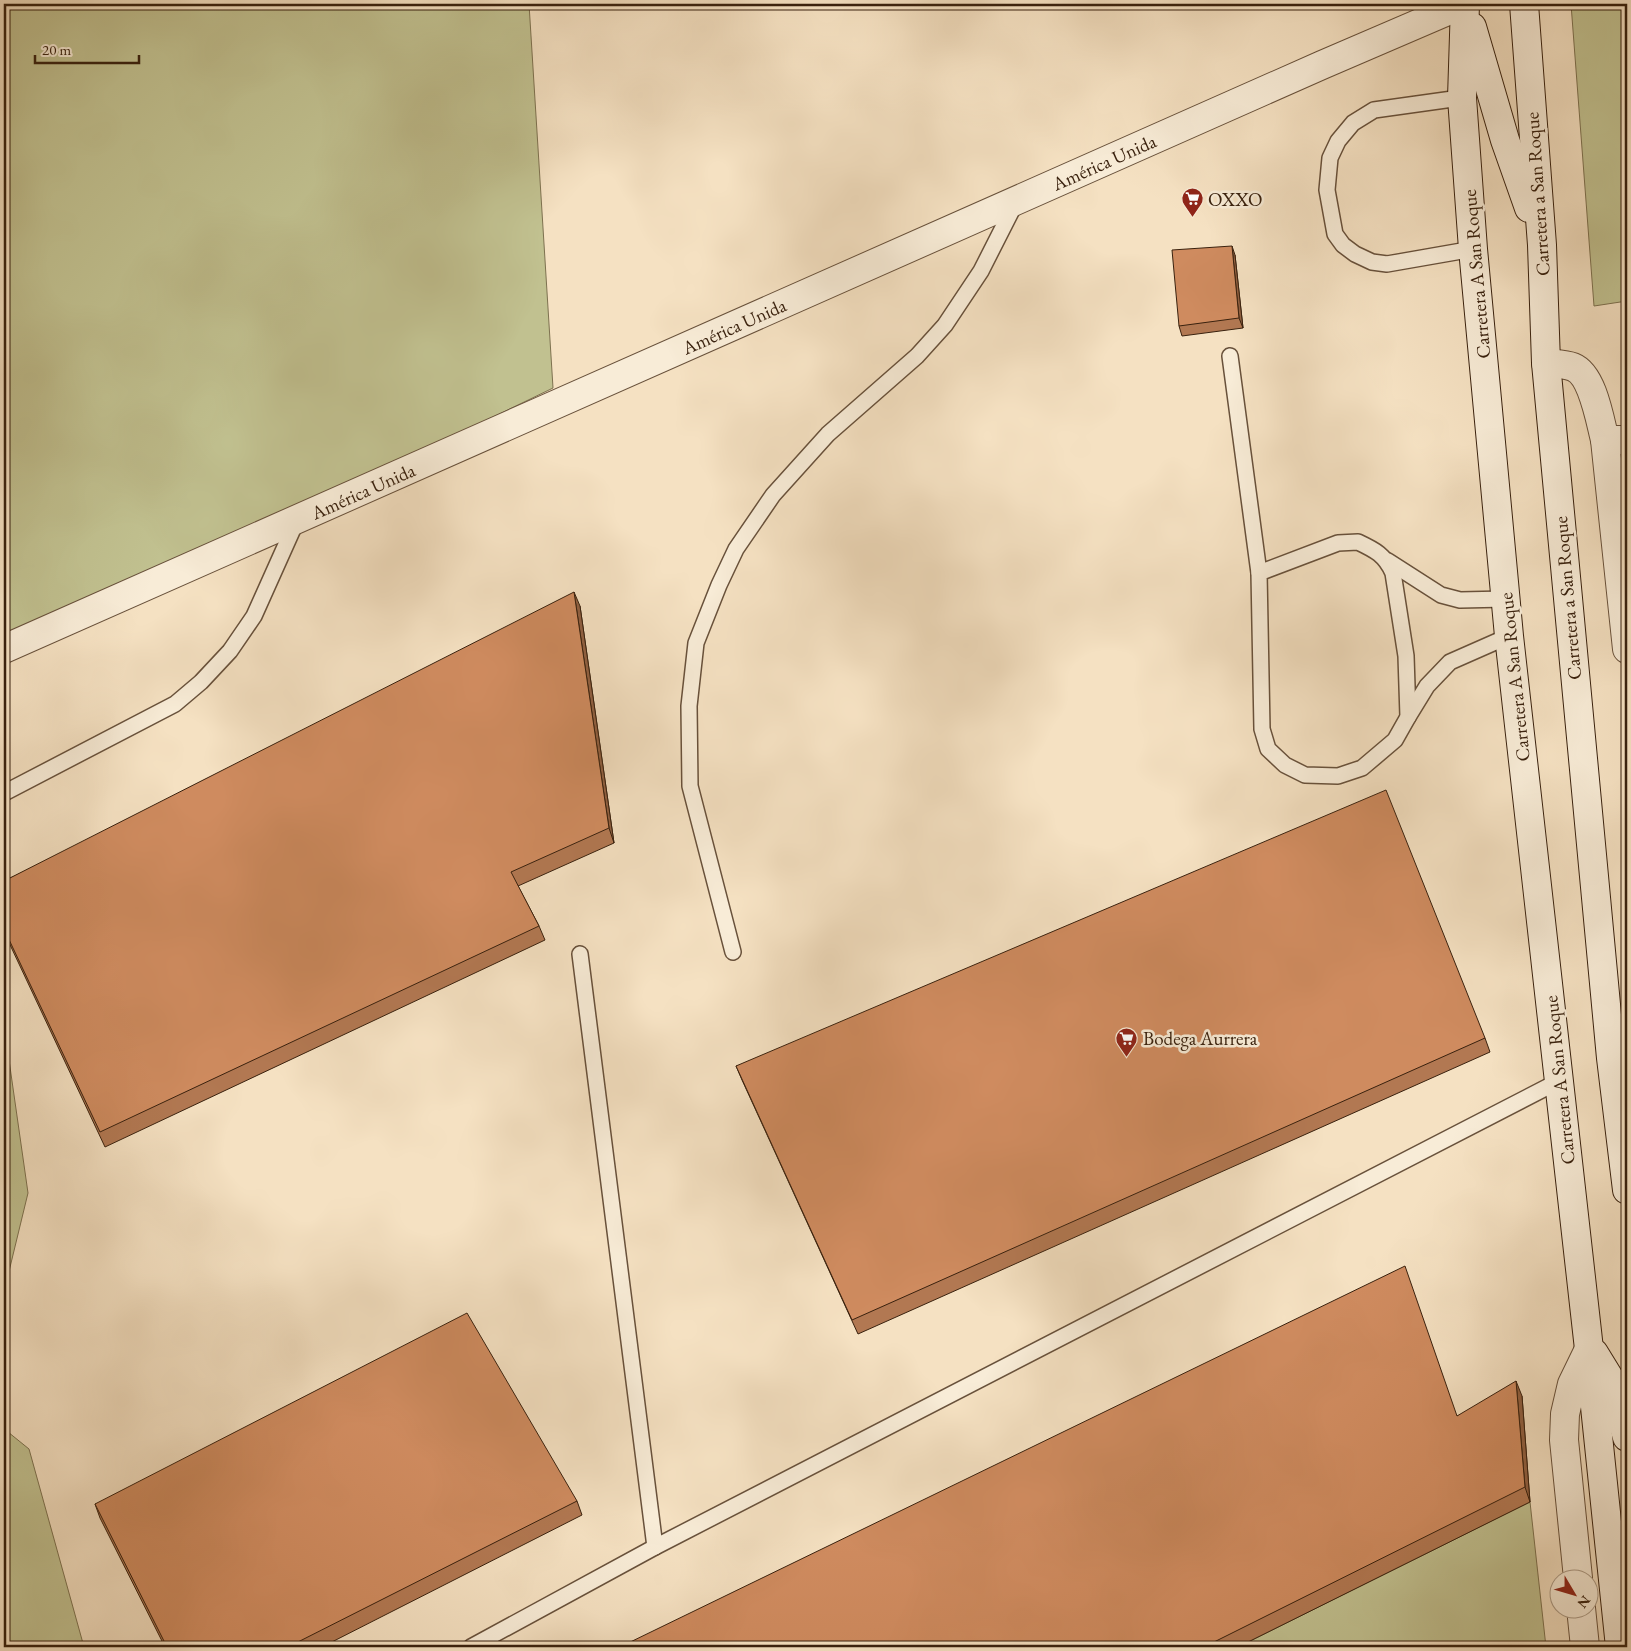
<svg xmlns="http://www.w3.org/2000/svg" width="1631" height="1651" font-family="'EB Garamond',serif">
<rect width="100%" height="100%" fill="#f5e1c2"/>
<filter id="stains"><feTurbulence type="fractalNoise" baseFrequency=".004" numOctaves="4"/><feColorMatrix values="0 0 0 0 .2 0 0 0 0 .09 0 0 0 0 .02 0 0 0 .5 -.17"/></filter>
<radialGradient id="worn" r=".72"><stop offset=".6" stop-color="#630" stop-opacity="0"/><stop offset="1" stop-color="#630" stop-opacity=".3"/></radialGradient>
<g fill="#c1c190" stroke="#7d714f">
<path d="M4,4H529L553,388L4,654Z"/>
<path d="M1571,4H1627V301L1594,306Z"/>
<path d="M4,1032L6,1039L28,1193L4,1292Z"/>
<path d="M4,1407L8,1432L29,1449L84,1647H4Z"/>
<path d="M1530,1502L1546,1647H1238Z"/>
</g>
<g fill="none" stroke-linecap="round" stroke-linejoin="round">
<defs>
<g id="service">
<path d="M1467,97L1374,110L1353,123L1338,141L1330,158L1327,190L1335,234L1343,245L1355,254L1372,262L1387,264L1473,249"/>
<path d="M1230,356L1259,573"/>
<path d="M1358,542C1375,550 1385,555 1393,573L1406,656L1408,717L1395,740L1362,768L1338,776L1305,775L1285,765L1268,749L1262,729L1259,573L1338,543Z"/>
<path d="M1388,561L1441,595L1460,600L1506,599"/>
<path d="M1408,717L1427,686L1450,662L1509,636"/>
<path d="M4,793L175,704L201,682L230,651L254,616L297,520"/>
<path d="M733,952L690,786L689,706L696,643L719,585L736,549L773,495L828,434L917,356L945,325L981,271L1016,202"/>
<path d="M580,954L655,1547"/>
<path d="M471,1647L655,1547L1559,1081"/>
</g>
<g id="minor">
<path d="M1546,363C1555,364 1565,364 1573,367C1593,375 1600,421 1605,440H1627"/>
<path d="M1605,440L1627,649"/>
<path d="M4,649L1322,65L1464,4"/>
<path d="M1578,1578L1564,1440L1565,1414L1572,1384L1589,1349"/>
<path d="M1581,1608L1585,1647"/>
</g>
<g id="secondary">
<path d="M1465,4L1462,98L1473,249L1509,636L1589,1349L1620,1647"/>
<path d="M1524,4L1542,245L1546,363L1611,1058L1627,1190"/>
<path d="M1472,27L1505,140L1529,208"/>
<path d="M1594,1353L1610,1379L1627,1437"/>
</g>
</defs>
<use href="#service" stroke="#68513b" stroke-width="18"/>
<use href="#minor" stroke="#68513b" stroke-width="30"/>
<use href="#secondary" stroke="#39210e" stroke-width="30"/>
<use href="#service" stroke="#f8ecd7" stroke-width="15"/>
<use href="#minor" stroke="#f8ecd7" stroke-width="28"/>
<use href="#secondary" stroke="#f8ecd7" stroke-width="28"/>
</g>
<g fill="#b27852" stroke="#39210e">
<path d="M1235,255L1243,328L1182,336L1179,326Z"/>
<path d="M580,606L614,843L518,886L539,926L545,940L105,1147L4,932V881Z"/>
<path d="M1485,1038L1490,1052L858,1334L742,1080L736,1066Z"/>
<path d="M1522,1396L1530,1502L1238,1647H620L1457,1416Z"/>
<path d="M577,1501L582,1515L322,1647H165L100,1518L95,1504Z"/>
</g>
<g fill="#916142" stroke="#39210e">
<path d="M1232,246L1235,255L1243,328L1239,318Z"/>
<path d="M574,592L580,606L614,843L609,828Z"/>
<path d="M1516,1381L1522,1396L1530,1502L1525,1487Z"/>
</g>
<g fill="#cf8b5f" stroke="#39210e">
<path d="M1232,246L1239,318L1179,326L1172,250Z"/>
<path d="M574,592L609,828L511,872L539,926L100,1132L4,929V881Z"/>
<path d="M1386,790L1485,1038L852,1320L736,1066Z"/>
<path d="M1405,1266L1457,1416L1516,1381L1525,1487L1204,1647H620Z"/>
<path d="M467,1313L577,1501L288,1647H167L95,1504Z"/>
</g>
<defs>
<symbol id="supermarket-pin" viewBox="-11 -11 22 30"><path d="M0 17L-7.5 6A9.5 9.5 0 1 1 7.5 6Z" fill="#8f2418" stroke="#f8ecd7"/><path d="M-6-5.5h2.5l.6 2H6L4.5 2H-2.5L-4.4-4H-6ZM-1.5 3.2a1.3 1.3 0 1 0 .1 0ZM3 3.2a1.3 1.3 0 1 0 .1 0Z" fill="#fff"/></symbol>
</defs>
<g fill-rule="evenodd">
<use href="#supermarket-pin" x="1180" y="186" width="25" height="34"/>
<use href="#supermarket-pin" x="1114" y="1026" width="25" height="34"/>
</g>
<g text-anchor="middle" stroke-width="5" stroke-linejoin="round" paint-order="stroke">
<g font-size="19" fill="#39210e" stroke="#f8ecd7">
<text transform="translate(1104 162) rotate(-24)" y="7">América Unida</text>
<text transform="translate(1537 194) rotate(-94)" y="7">Carretera a San Roque</text>
<text transform="translate(1476 274) rotate(-95)" y="7">Carretera A San Roque</text>
<text transform="translate(734 326) rotate(-24)" y="7">América Unida</text>
<text transform="translate(363 491) rotate(-24)" y="7">América Unida</text>
<text transform="translate(1567 598) rotate(-95)" y="7">Carretera a San Roque</text>
<text transform="translate(1514 677) rotate(-96)" y="7">Carretera A San Roque</text>
<text transform="translate(1559 1080) rotate(-96)" y="7">Carretera A San Roque</text>
</g>
<g font-size="19" fill="#39210e" stroke="#f8ecd7" text-anchor="start">
<text x="1208" y="206">OXXO</text>
<text x="1143" y="1045">Bodega Aurrera</text>
</g>
</g>
<rect width="1631" height="1651" fill="none" stroke="#f5e1c2" stroke-width="20"/>
<rect x="5" y="5" width="1621" height="1641" fill="none" stroke="#39210e" stroke-width="2.5"/>
<rect x="10" y="10" width="1611" height="1631" fill="none" stroke="#39210e"/>
<g transform="translate(1574 1594) rotate(128)"><circle r="24" fill="#f8ecd7" stroke="#ac9b87"/>
<path d="M0-4L9 19L0 12L-9 19Z" fill="#8f2418"/>
<text y="-8" font-size="14" font-weight="bold" text-anchor="middle" fill="#39210e">N</text>
</g>
<path d="M35 55v8h104v-8" fill="none" stroke="#39210e" stroke-width="2.5"/>
<text x="42" y="55" font-size="15" fill="#39210e" stroke="#f8ecd7" stroke-width="4" paint-order="stroke">20 m</text>
<rect width="100%" height="100%" filter="url(#stains)"/>
<rect width="100%" height="100%" fill="url(#worn)"/>
</svg>
